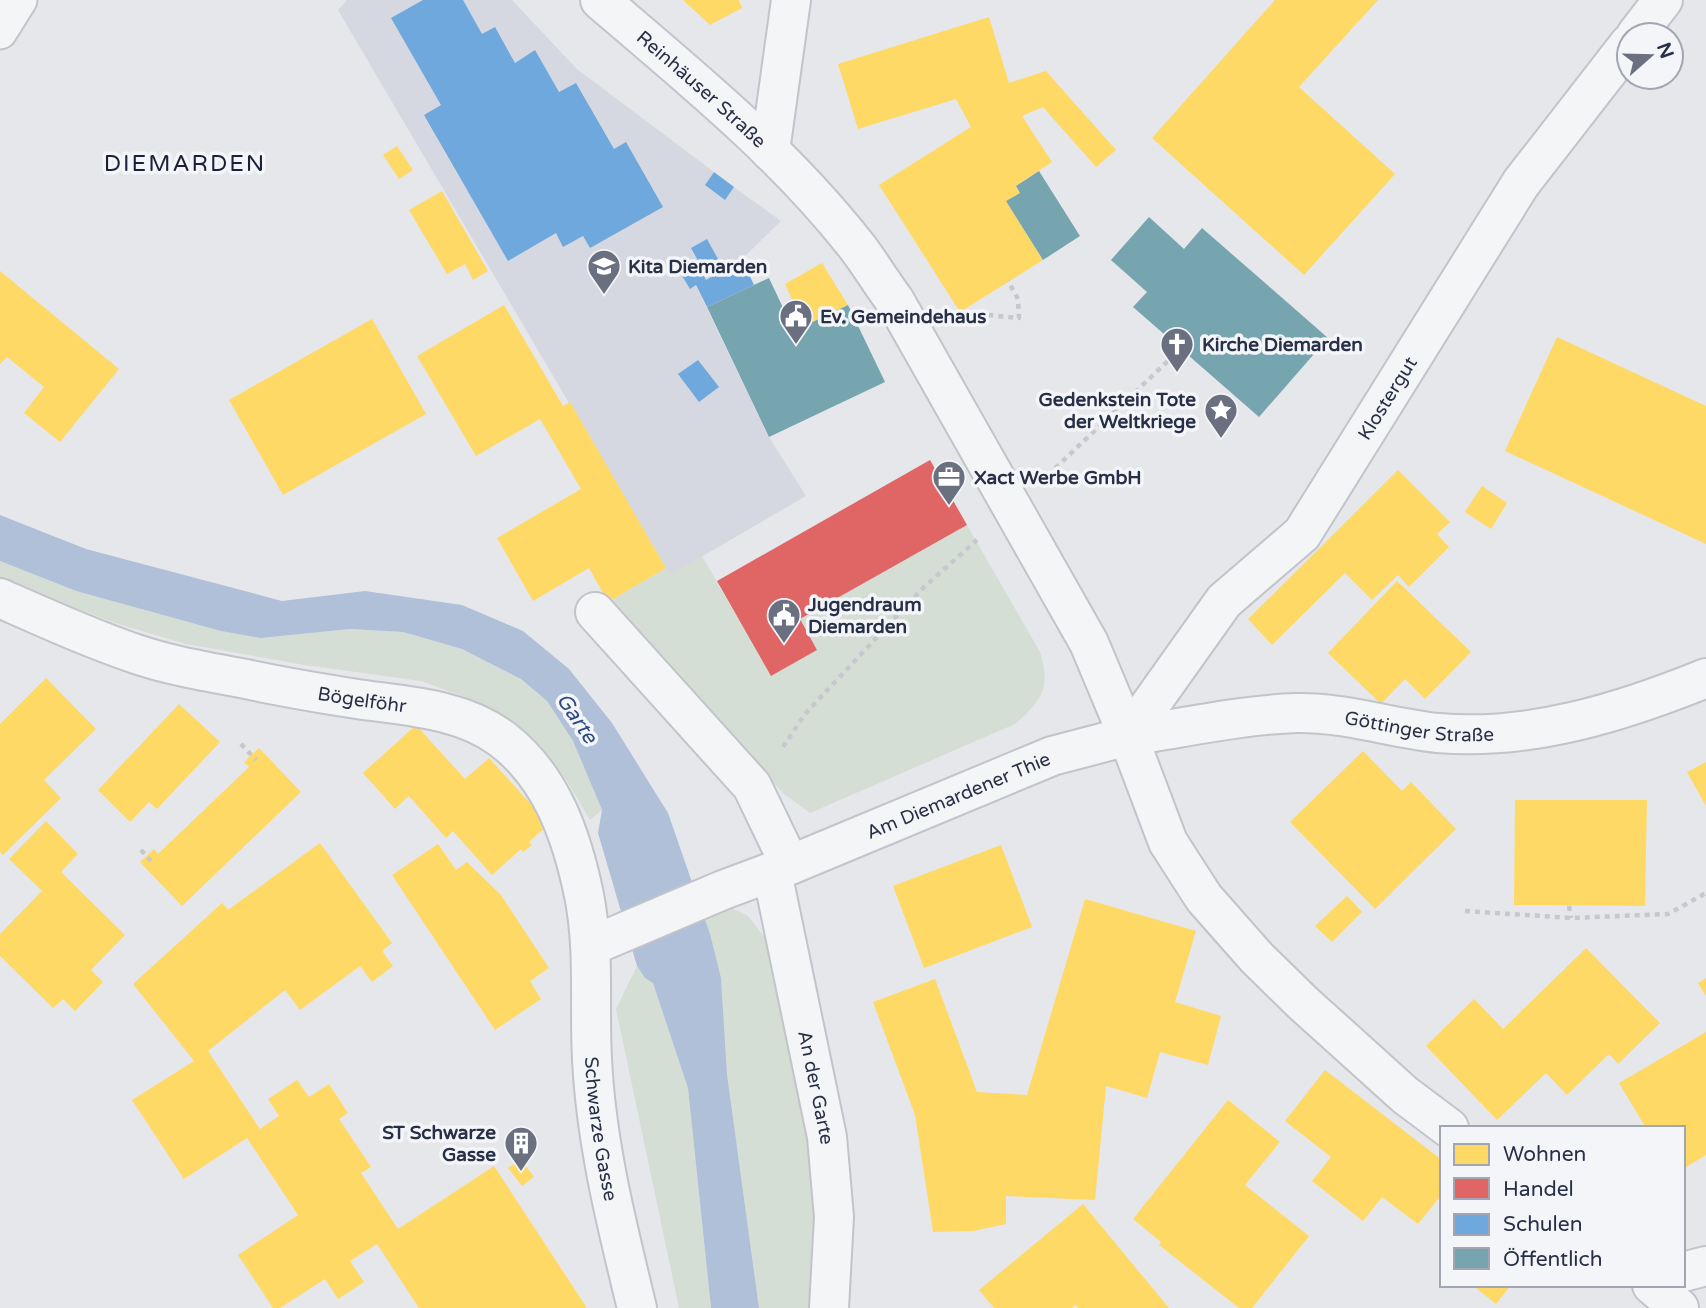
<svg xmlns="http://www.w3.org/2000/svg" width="1706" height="1308" font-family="'Varela Round',sans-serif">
<rect width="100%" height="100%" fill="#e5e7eb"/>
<path fill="#d5d8e0" d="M347,0H512L577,69L714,172L705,185L734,187L781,221L742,259L696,286L769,437L806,496L670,575L338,10Z"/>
<g fill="#d4ded5">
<path d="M967,525L1040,652C1051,688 1042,700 1015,724L810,813L784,794L608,602L666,568L671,574L702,556L771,676L817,650L800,619Z"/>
<path d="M0,561L76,591L221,631L261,638L350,629L403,632L462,649L521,679L547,701L573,741L602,810L590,820L567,781L546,754L516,724L478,702L421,681L305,665L186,644L115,623L0,579Z"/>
<path d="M730,907L748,916L763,935L777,965L808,1133L814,1219L810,1308H759L727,1074L721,978L705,918Z"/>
<path d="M637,966L645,978L653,983L688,1088L711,1308H679L616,1009Z"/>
</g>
<path fill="#b0c0d8" d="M0,515L86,549L282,601L365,591L462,605L523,631L569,669L612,723L668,813L710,934L721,978L727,1074L759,1308H711L688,1088L653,983L645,978L637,966L598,833L602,810L573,741L547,701L521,679L462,649L403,632L350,629L261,638L221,631L76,591L0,561Z"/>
<g fill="#ffd966">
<path d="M683,0H739L742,8L710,25Z"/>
<path d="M1275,0H1378L1299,87L1395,174L1304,275L1152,138Z"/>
<path d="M989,17L1009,83L1046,71L1116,150L1096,167L1043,107L1022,116L1052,162L1016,186L1020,193L1006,201L1043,260L960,312L879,185L971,127L956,99L858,129L838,64Z"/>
<path d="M397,146L413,170L399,179L383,155Z"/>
<path d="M442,191L488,271L473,280L465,264L447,274L409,210Z"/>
<path d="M822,263L848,305L804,326L785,284Z"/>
<path d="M0,271L119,369L60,442L24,413L44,387L7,357L0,364Z"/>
<path d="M504,305L563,406L570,402L666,568L608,602L589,568L533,601L497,538L581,489L540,419L476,456L417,356Z"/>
<path d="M372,319L426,414L283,495L229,400Z"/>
<path d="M1557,337L1706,406V544L1505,451Z"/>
<path d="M1398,470L1450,522L1437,534L1449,547L1409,587L1398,575L1372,600L1345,573L1272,645L1248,619Z"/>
<path d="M1482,486L1507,503L1491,529L1465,512Z"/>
<path d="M1397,581L1471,652L1425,699L1405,679L1381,704L1328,653Z"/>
<path d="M46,678L96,729L44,780L61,798L3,855L0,852V724Z"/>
<path d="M179,704L220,742L157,809L149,802L130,822L98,790Z"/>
<path d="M416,725L465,779L489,758L549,824L529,842L532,845L523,852L521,849L492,875L453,831L446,838L409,796L395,809L363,773Z"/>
<path d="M259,748L301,792L182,906L140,862L154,849L158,854L249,767L244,762Z"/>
<path d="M1363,751L1402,791L1411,782L1456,829L1375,909L1290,822Z"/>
<path d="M1706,762V806L1687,772Z"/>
<path d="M1515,800H1647L1645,906L1514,905Z"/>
<path d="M46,821L78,854L61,872L125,935L91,970L103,982L75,1011L63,999L53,1008L0,956V934L42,891L9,859Z"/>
<path d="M320,843L392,943L382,951L393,966L372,982L360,966L300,1010L285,990L208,1051L260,1129L279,1116L268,1099L297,1080L309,1097L329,1084L348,1113L339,1119L371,1167L361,1173L398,1229L494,1166L587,1308H419L377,1244L350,1261L364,1282L338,1299L325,1279L280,1308H273L238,1255L298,1215L247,1138L184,1179L132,1100L194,1061L133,984L222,903L228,910Z"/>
<path d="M438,844L456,870L467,862L501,895L549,968L530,981L541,999L495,1030L392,875Z"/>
<path d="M1001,845L1032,927L924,968L893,886Z"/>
<path d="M1347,896L1362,912L1332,942L1315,926Z"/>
<path d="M1085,899L1196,931L1175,1002L1221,1016L1208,1065L1160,1052L1147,1098L1106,1086L1095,1200L1006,1196V1224L973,1231L933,1232L915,1115L873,1002L935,979L977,1092L1027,1095Z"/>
<path d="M1586,948L1660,1023L1618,1064L1609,1054L1567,1095L1546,1073L1497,1120L1426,1046L1474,999L1503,1029Z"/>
<path d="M1706,978V996L1698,983Z"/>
<path d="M1706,1032V1155L1683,1169V1128H1646L1619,1083Z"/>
<path d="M1325,1070L1442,1160V1177L1440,1180L1442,1182V1194L1418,1224L1382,1197L1363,1221L1312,1181L1331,1157L1285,1121Z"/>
<path d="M1228,1100L1280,1142L1245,1185L1309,1236L1252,1308H1239L1159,1245L1161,1242L1133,1219Z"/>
<path d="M521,1159L534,1177L522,1186L508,1168Z"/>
<path d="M1083,1204L1169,1308H1078L1076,1305L1072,1308H994L979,1290Z"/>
<path d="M1472,1285H1511L1496,1304Z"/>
</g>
<path fill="#e06666" d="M930,460L967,525L800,619L817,650L771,676L717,581Z"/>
<g fill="#6fa8dc">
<path d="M423,0H463L482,34L495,27L515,63L535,50L559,92L576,83L614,149L626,142L663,207L590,248L583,236L563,247L556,233L508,261L424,115L441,105L391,18Z"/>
<path d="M714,172L734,187L725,200L705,185Z"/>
<path d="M707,239L718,259L702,268L691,248Z"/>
<path d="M742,259L754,285L707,307L696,285L690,289L681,274L698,265L706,280Z"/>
<path d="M698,360L719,387L699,402L678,374Z"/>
</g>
<g fill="#76a5af">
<path d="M1039,171L1080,236L1043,260L1006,201L1020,193L1016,186Z"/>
<path d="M1149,217L1184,249L1202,228L1328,338L1259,417L1133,307L1147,292L1111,260Z"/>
<path d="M769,278L794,331L848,305L885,382L769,437L707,307Z"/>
</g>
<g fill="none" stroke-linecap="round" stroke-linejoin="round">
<defs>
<path id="service" d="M0,32L20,0"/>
<g id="minor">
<path d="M1636,35L1663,0"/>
<path d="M770,151L791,0"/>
<path id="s1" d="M0,598C45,618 89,638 136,654C171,666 209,672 246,679C282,687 319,693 357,699C405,706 461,708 502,739C552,777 572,837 584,895C595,950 589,1004 592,1059C596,1143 617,1226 637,1308"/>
<path d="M595,612L752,786L790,865"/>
<path id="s2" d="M772,872L827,1137L834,1217L829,1308"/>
<path id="s3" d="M591,946L723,890L790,865L1052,756L1128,736L1224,601L1302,534L1521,183L1629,44"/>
<path d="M1683,1272L1706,1266"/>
</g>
<g id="tertiary">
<path id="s4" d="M600,0C690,77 784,153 858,248C871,265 882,284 895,301L1089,643L1128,736L1168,842L1204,898L1257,958L1303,1003L1405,1095L1449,1128"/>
<path id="s5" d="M1128,736C1184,728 1240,715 1296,713C1344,712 1391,728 1438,733C1530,741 1622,712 1706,678"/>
<path d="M1652,1285L1679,1308"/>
</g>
</defs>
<use href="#service" stroke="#c2c4c9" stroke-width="37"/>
<use href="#minor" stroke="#c2c4c9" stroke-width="42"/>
<use href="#tertiary" stroke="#c2c4c9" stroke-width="42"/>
<g stroke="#c5c8cd" stroke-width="4.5" stroke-dasharray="5 5" stroke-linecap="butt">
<path d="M961,324L979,314L1019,318L1018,299L1008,281"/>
<path d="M1048,475L1170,359"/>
<path d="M241,744L256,760"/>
<path d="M783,747L805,714L924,587L977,540"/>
<path d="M141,850L151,861"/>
<path d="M1569,906L1571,918"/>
<path d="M1465,911L1571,918L1668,914L1706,893"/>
</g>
<use href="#service" stroke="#f4f5f7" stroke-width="33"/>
<use href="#minor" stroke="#f4f5f7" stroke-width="38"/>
<use href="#tertiary" stroke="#f4f5f7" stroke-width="38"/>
</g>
<defs>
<symbol id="school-pin" viewBox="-11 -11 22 30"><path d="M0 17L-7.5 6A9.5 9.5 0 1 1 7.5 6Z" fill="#6a7080" stroke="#f3f5f9"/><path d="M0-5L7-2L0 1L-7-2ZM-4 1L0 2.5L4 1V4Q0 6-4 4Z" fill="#fff"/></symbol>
<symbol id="civic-pin" viewBox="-11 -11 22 30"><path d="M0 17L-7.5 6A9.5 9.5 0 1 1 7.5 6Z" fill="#6a7080" stroke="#f3f5f9"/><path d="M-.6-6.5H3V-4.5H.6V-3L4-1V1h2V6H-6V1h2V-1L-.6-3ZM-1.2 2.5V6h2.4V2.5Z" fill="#fff"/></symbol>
<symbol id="church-pin" viewBox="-11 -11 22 30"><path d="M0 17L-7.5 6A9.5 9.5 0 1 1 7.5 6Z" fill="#6a7080" stroke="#f3f5f9"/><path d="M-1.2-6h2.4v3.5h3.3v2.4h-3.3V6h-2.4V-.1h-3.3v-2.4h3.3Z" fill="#fff"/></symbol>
<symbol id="sight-pin" viewBox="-11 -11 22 30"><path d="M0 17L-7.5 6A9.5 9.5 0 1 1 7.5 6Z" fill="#6a7080" stroke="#f3f5f9"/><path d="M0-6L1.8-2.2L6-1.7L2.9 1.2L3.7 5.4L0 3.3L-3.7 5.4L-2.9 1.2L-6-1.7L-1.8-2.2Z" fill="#fff"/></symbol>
<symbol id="office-pin" viewBox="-11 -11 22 30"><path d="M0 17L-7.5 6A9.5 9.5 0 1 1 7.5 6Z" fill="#6a7080" stroke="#f3f5f9"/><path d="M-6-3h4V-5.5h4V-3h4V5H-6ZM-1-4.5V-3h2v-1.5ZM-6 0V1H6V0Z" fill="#fff"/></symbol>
<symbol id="building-pin" viewBox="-11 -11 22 30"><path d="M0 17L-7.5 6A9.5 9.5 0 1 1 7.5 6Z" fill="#6a7080" stroke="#f3f5f9"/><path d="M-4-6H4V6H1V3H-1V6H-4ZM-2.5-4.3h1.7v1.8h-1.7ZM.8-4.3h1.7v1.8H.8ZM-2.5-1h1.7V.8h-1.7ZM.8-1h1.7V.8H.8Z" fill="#fff"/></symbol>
</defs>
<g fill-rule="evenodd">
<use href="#school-pin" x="585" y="247" width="38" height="52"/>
<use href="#civic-pin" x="777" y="297" width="38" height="52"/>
<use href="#church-pin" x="1158" y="325" width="38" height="52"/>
<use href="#sight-pin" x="1202" y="391" width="38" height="52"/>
<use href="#office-pin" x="930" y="458" width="38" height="52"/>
<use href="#civic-pin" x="765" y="596" width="38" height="52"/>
<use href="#building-pin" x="502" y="1124" width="38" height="52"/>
</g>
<g text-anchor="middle" stroke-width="7" stroke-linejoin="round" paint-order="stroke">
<g font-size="19" fill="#283047" stroke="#f3f5f9">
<text dy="7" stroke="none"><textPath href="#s4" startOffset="135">Reinhäuser Straße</textPath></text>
<text dy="7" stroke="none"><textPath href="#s3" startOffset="1006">Klostergut</textPath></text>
<text dy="7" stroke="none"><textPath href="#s1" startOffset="378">Bögelföhr</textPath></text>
<text dy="7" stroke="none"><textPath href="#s5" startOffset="294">Göttinger Straße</textPath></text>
<text dy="7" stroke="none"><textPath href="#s3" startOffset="397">Am Diemardener Thie</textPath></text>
<text dy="7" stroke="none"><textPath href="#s2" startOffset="220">An der Garte</textPath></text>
<text dy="7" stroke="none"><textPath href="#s1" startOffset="940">Schwarze Gasse</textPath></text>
</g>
<g font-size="19" font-weight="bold" fill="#283047" stroke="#f3f5f9" text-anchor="start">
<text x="628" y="273">Kita Diemarden</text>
<text x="820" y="323">Ev. Gemeindehaus</text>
<text x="1202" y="351">Kirche Diemarden</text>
<text x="1196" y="406" text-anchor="end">Gedenkstein Tote<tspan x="1196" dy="22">der Weltkriege</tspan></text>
<text x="974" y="484">Xact Werbe GmbH</text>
<text x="808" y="611">Jugendraum<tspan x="808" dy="22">Diemarden</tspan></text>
<text x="496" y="1139" text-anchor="end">ST Schwarze<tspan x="496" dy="22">Gasse</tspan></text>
</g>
<g font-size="21" font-style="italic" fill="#2d4a80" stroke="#f3f5f9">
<text transform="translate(577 718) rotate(56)" y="7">Garte</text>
</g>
<g font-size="23" letter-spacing="2" fill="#1a2138" stroke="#f3f5f9">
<text x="185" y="171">DIEMARDEN</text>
</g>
</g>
<rect x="1440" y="1126" width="245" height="161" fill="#f3f5f9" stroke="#a2a6b2" stroke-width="2"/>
<rect x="1454" y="1144" width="35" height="21" fill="#ffd966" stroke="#a2a6b2" stroke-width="2"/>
<text x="1503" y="1161" font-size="21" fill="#283047">Wohnen</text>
<rect x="1454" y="1178" width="35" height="21" fill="#e06666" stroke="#a2a6b2" stroke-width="2"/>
<text x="1503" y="1196" font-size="21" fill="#283047">Handel</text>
<rect x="1454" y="1214" width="35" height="21" fill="#6fa8dc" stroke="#a2a6b2" stroke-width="2"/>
<text x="1503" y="1231" font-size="21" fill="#283047">Schulen</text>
<rect x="1454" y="1248" width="35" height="21" fill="#76a5af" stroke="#a2a6b2" stroke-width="2"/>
<text x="1503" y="1266" font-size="21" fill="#283047">Öffentlich</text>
<g transform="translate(1650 56) rotate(70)"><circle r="33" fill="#f3f5f9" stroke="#a2a6b2" stroke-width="2"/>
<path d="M0-5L12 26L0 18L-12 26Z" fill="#6a7080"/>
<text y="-10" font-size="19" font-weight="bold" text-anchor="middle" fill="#283047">N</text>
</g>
</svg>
